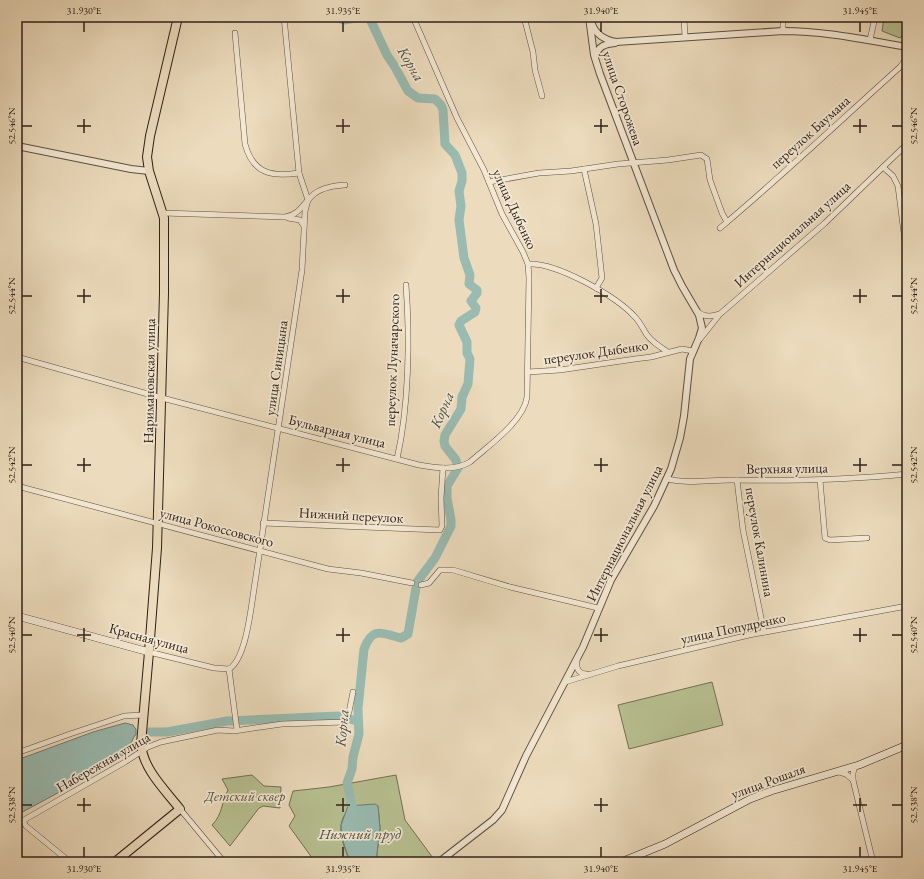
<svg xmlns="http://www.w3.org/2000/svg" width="924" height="879" font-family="'EB Garamond',serif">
<rect width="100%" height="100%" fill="#ecdbbc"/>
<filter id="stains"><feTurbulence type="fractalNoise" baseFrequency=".005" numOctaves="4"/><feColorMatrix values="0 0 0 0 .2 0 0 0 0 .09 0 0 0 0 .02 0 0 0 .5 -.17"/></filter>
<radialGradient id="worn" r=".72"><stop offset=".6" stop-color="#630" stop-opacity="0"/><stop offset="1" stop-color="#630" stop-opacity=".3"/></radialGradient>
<g fill="#b7c091" stroke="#727054">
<path d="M884,17H907V29L900,38L882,31Z"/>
<path d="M712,682L723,725L629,749L618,705Z"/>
<path d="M252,775L264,786L281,787L280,808L263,806L259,808L230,846L212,825C223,814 221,803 228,790L222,779Z"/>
<path d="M396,775L405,820L433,858L428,862H376L380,828L378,806C369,802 356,807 348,810C346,813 344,815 343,818C337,832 345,849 350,862H315L289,826L295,816L289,805L293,791L329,787Z"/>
</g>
<g fill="#99bbb1" stroke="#6e7d74">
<path d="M125,723L133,725L135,728L136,729V735H135L127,751L115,762L17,815V760L93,732Z"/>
<path d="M375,804L378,806L380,828L376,862H350L342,838L341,825L348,806Z"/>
</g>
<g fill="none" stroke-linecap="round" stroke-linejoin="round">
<g stroke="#99bbb1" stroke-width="9">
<path d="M334,17L344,20L362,17"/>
<path d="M147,732H167L227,721L338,716L357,721"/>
<path d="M355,818L347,783L352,769L353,757L359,734L358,708L364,649C373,625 383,634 401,638L408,634L417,582L435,558L451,526V520L447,498V486L458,468L456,460L445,446L444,441L445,435L461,409L462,397L468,384L470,359L467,353V342L459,325L461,321L475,312L476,308L471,301L477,293V290L469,284L470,275L464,258L459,220L461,206L459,191L462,181V173L455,155L445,144L443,110L441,105L435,99L418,98L408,91L395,67L387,55L370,19L367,17"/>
</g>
<defs>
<g id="minor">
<path d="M524,17L533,52L535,70L542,96"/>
<path d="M684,17L685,37"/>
<path d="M783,31V17"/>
<path d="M235,33L245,144C253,174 272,177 299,173"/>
<path d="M870,40L875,17"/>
<path d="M883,167L893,176L898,186L907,257"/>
<path d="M584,169L596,224L602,278L596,288"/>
<path d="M489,182L539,173L571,171L618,164L668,160L701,155L707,159L710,180L722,213L727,222"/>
<path d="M163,213L285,217C300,215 304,202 314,194C323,187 335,186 345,185"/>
<path d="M288,218L300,220L304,226"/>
<path d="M720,228C782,176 840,121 900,67L907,58"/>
<path d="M528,264C556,262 616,296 635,317C640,322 643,329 647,335C652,342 660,347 668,352"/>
<path d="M698,312C704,317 711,317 719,314"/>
<path d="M700,339L720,314L825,223L907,144"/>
<path d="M17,357L162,398L419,465C436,468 455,471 470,462C488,446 524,421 527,397L529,278L528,264L523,252L502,214L484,170L457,118L413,17"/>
<path d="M528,372L560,370L635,359L651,357L682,349L693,351"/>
<path d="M397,459C409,406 410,338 406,285"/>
<path d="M667,479C688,484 709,480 731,480C790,481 848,480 907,474"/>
<path d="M737,480L743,530L764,632"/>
<path d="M820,480L825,538L830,540L867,538"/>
<path d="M17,486L328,569L361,573L412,583"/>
<path d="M263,523L440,530L442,526L441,498L443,468"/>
<path d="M421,585L429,583L440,570H453L510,587L598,608"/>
<path d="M149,652L214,668L229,669"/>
<path d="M577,661C576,669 579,674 587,674"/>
<path d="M565,682L618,666L749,635L907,606"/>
<path d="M237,730L229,669C246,659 251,608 254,589L302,270L305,211L308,200L299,173L284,17"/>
<path d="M17,753L70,734L124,716L143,715"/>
<path d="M855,766L853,773V780L873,862"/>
<path d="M839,772L846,774L853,780"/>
<path d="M180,809L224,862"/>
<path d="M23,821L26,826L70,862"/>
<path d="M17,824L125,762L148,747L161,742L218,730L234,731L282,724L345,722L349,712L353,692"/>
</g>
<g id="tertiary">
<path d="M592,24C596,35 605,40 616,42L783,31C825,31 866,40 907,47"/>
<path d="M595,57C598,46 605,44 615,43"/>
<path d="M17,146L131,169L149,171"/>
<path d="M439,862L493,820L502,810L526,756L583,647L611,580L654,506L671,469L680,438L684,416L690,359L699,338L702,328L699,315L682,286L674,270L600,74L594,55L589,17"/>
</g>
<g id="secondary">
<path d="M17,616L149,652"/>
<path d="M621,862L665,844L750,799L771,791L859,765L907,745"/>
</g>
<path id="primary" d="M115,862L180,809C165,790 143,769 141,744L149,652L157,548L164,293V218L149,171L147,157L150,136L178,17"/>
</defs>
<use href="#minor" stroke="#5e5041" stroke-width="6"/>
<use href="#tertiary" stroke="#5e5041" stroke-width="8"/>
<use href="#secondary" stroke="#2e2118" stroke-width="8"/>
<use href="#primary" stroke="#2e2118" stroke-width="10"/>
<use href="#minor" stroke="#f3e8d3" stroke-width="5"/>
<use href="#tertiary" stroke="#f3e8d3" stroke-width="6"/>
<use href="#secondary" stroke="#f3e8d3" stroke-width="7"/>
<use href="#primary" stroke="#ecdbbc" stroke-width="8"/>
</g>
<path fill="none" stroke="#2e2118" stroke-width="1.5" d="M84,22V32M343,22V32M601,22V32M860,22V32M84,119V133M343,119V133M601,119V133M860,119V133M22,126H32M77,126H91M336,126H350M594,126H608M853,126H867M892,126H902M84,289V303M343,289V303M601,289V303M860,289V303M22,296H32M77,296H91M336,296H350M594,296H608M853,296H867M892,296H902M84,458V472M343,458V472M601,458V472M860,458V472M22,465H32M77,465H91M336,465H350M594,465H608M853,465H867M892,465H902M84,628V642M343,628V642M601,628V642M860,628V642M22,635H32M77,635H91M336,635H350M594,635H608M853,635H867M892,635H902M84,798V812M343,798V812M601,798V812M860,798V812M22,805H32M77,805H91M336,805H350M594,805H608M853,805H867M892,805H902M84,847V857M343,847V857M601,847V857M860,847V857"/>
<g text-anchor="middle" stroke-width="3.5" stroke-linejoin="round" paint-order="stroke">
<g font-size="14" fill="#2e2118" stroke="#f3e8d3">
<text transform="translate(623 98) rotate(71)" y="5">улица Сторожева</text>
<text transform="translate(810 132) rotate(-42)" y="5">переулок Баумана</text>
<text transform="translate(515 209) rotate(65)" y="5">улица Дыбенко</text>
<text transform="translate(792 234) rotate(-42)" y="5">Интернациональная улица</text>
<text transform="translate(596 352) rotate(-8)" y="5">переулок Дыбенко</text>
<text transform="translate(392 360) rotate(-88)" y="5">переулок Луначарского</text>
<text transform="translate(276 368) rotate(-82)" y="5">улица Синицына</text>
<text transform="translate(149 381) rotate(-89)" y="5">Наримановская улица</text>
<text transform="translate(337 431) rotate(14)" y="5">Бульварная улица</text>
<text transform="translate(787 468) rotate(-1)" y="5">Верхняя улица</text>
<text transform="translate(351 515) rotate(3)" y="5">Нижний переулок</text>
<text transform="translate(217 527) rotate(15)" y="5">улица Рокоссовского</text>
<text transform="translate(624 533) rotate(-63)" y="5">Интернациональная улица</text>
<text transform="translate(760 542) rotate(80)" y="5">переулок Калинина</text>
<text transform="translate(733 628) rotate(-12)" y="5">улица Попудренко</text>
<text transform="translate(149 638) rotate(15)" y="5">Красная улица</text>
<text transform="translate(103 762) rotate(-30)" y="5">Набережная улица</text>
<text transform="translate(768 781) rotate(-20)" y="5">улица Рошаля</text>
</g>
<g font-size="14" font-style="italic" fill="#57513c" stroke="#f3e8d3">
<text x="245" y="801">Детский сквер</text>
</g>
<g font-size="15" font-style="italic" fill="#4e4f46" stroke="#f3e8d3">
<text transform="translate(411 64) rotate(59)" y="5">Корна</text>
<text transform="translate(442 410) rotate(-66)" y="5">Корна</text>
<text transform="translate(342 728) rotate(-85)" y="5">Корна</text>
<text x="360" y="839">Нижний пруд</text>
</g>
</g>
<rect width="924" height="879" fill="none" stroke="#ecdbbc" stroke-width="44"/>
<rect x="22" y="22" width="880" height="835" fill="none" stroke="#2e2118" stroke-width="1.5"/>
<g font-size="10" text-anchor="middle" fill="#2e2118">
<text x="84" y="14">31.930°E</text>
<text x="343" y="14">31.935°E</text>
<text x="601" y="14">31.940°E</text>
<text x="860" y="14">31.945°E</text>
<text transform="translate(11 126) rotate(-90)" y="4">52.546°N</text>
<text transform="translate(913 126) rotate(-90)" y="4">52.546°N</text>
<text transform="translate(11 296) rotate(-90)" y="4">52.544°N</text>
<text transform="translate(913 296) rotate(-90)" y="4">52.544°N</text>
<text transform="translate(11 465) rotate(-90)" y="4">52.542°N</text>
<text transform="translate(913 465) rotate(-90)" y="4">52.542°N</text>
<text transform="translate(11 635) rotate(-90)" y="4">52.540°N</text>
<text transform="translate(913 635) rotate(-90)" y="4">52.540°N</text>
<text transform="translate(11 805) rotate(-90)" y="4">52.538°N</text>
<text transform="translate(913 805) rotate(-90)" y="4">52.538°N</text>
<text x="84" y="872">31.930°E</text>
<text x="343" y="872">31.935°E</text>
<text x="601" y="872">31.940°E</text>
<text x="860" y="872">31.945°E</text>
</g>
<rect width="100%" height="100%" filter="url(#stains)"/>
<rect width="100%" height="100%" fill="url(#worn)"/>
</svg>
